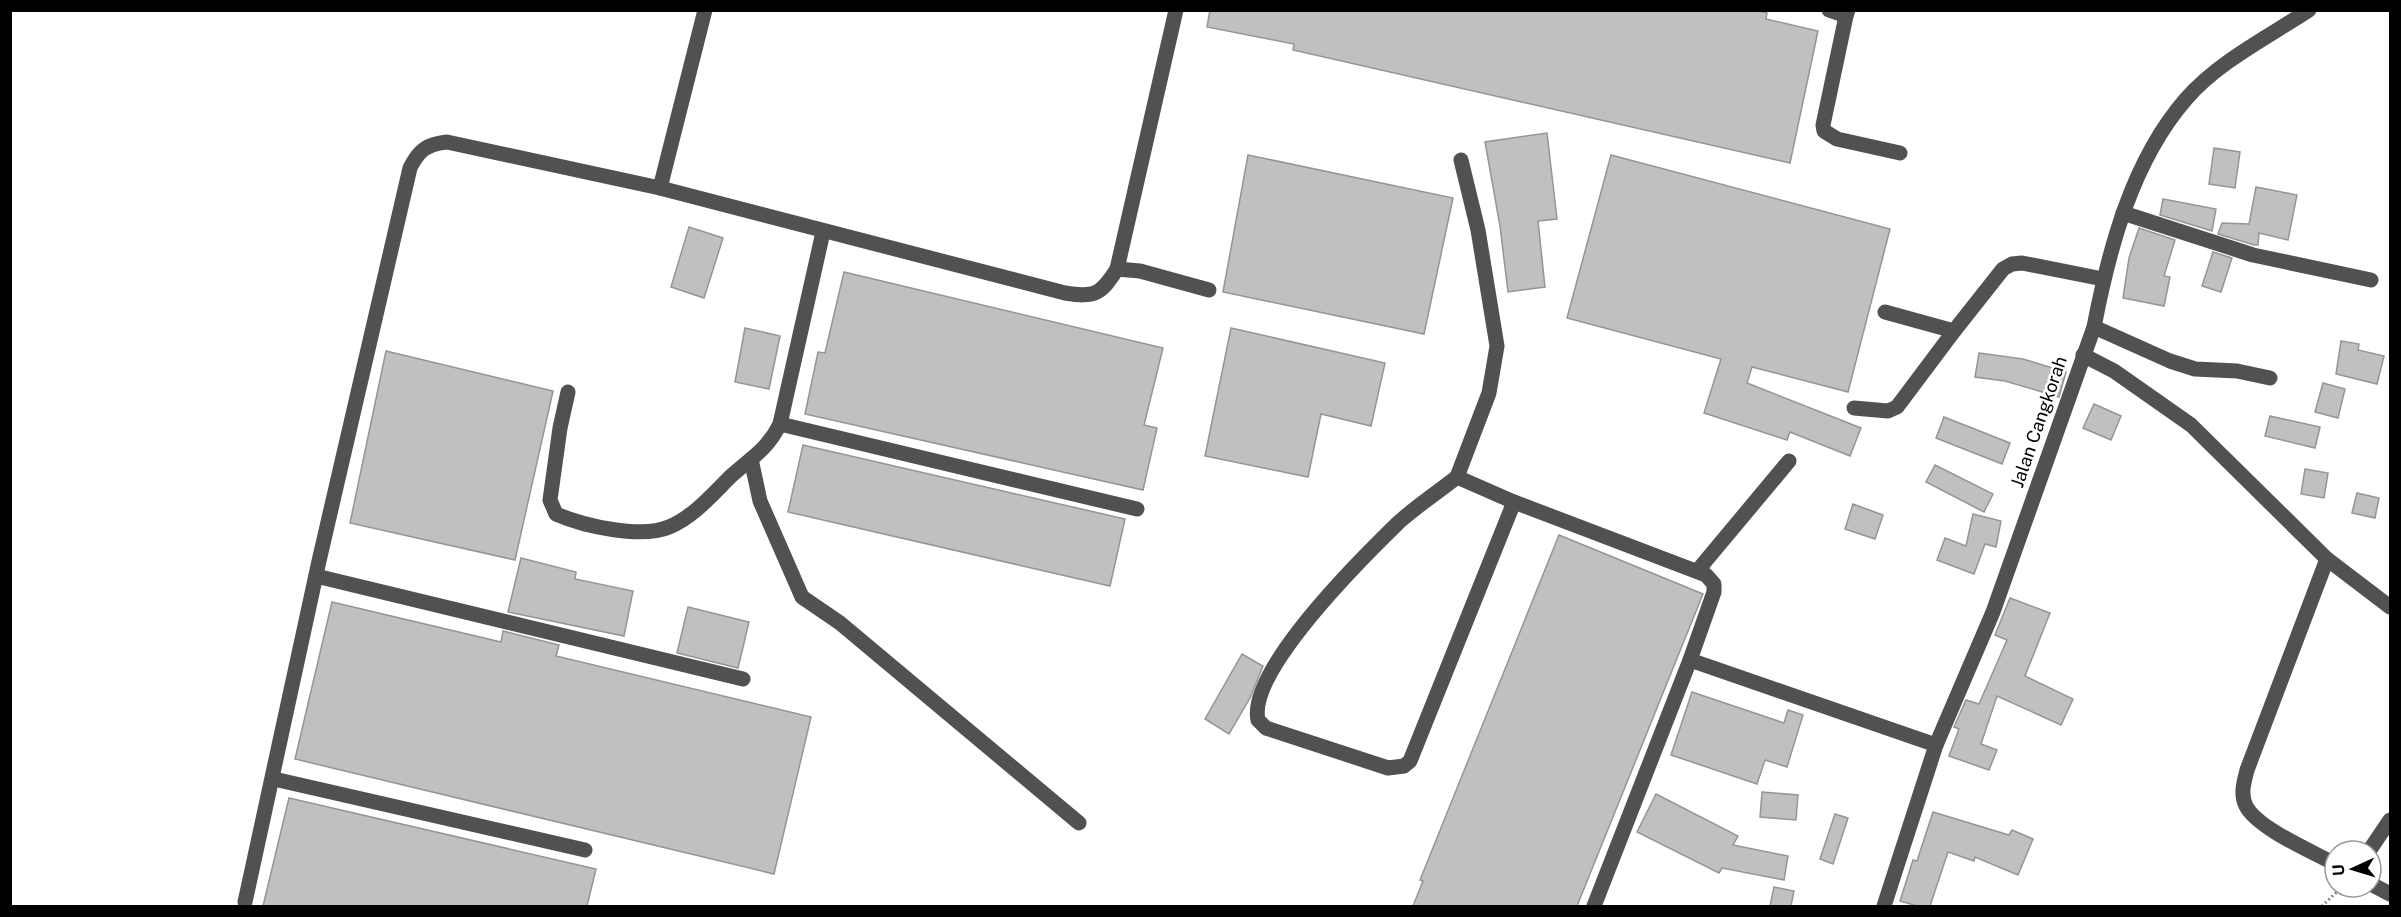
<svg xmlns="http://www.w3.org/2000/svg" width="2401" height="917" font-family="'Public Sans',sans-serif">
<rect width="100%" height="100%" fill="#fff"/>
<g fill="#c0c0c0" stroke="#959595" stroke-width="1.5">
<path d="M1210,10H1755L1767,13L1766,19L1818,31L1790,163L1293,50L1294,44L1207,27Z"/>
<path d="M1547,133L1557,219L1538,221L1545,287L1508,292L1500,226L1485,142Z"/>
<path d="M2214,148L2240,152L2235,188L2209,184Z"/>
<path d="M1248,155L1453,198L1424,334L1223,292Z"/>
<path d="M1611,155L1890,229L1848,392L1752,367L1747,383L1861,428L1850,456L1790,432L1787,440L1704,413L1721,359L1567,318Z"/>
<path d="M2256,187L2297,195L2288,240L2259,233L2258,245H2254L2218,234L2222,223L2249,224Z"/>
<path d="M2163,199L2216,209L2212,231L2160,215Z"/>
<path d="M689,227L723,238L704,298L671,287Z"/>
<path d="M2139,228L2175,240L2164,276L2170,277L2164,306L2123,298L2129,258Z"/>
<path d="M2213,252L2232,258L2221,292L2202,286Z"/>
<path d="M844,272L1163,348L1144,425L1157,428L1143,490L805,414L818,352L825,353Z"/>
<path d="M745,328L780,336L769,389L735,382Z"/>
<path d="M1231,328L1385,363L1371,426L1321,414L1308,477L1205,456Z"/>
<path d="M2341,341L2359,344L2358,350L2384,356L2377,384L2336,374Z"/>
<path d="M386,351L553,391L515,560L350,523Z"/>
<path d="M1979,353L2023,359L2066,372L2059,397L2005,381L1975,377Z"/>
<path d="M2323,383L2345,389L2338,418L2315,412Z"/>
<path d="M2094,404L2121,416L2111,440L2083,428Z"/>
<path d="M2270,416L2320,427L2315,448L2265,436Z"/>
<path d="M1944,417L2010,443L2002,464L1936,438Z"/>
<path d="M803,445L1125,519L1110,586L788,512Z"/>
<path d="M1935,465L1993,494L1984,512L1926,482Z"/>
<path d="M2305,469L2328,473L2324,498L2301,494Z"/>
<path d="M2357,493L2379,498L2375,518L2352,513Z"/>
<path d="M1853,504L1883,515L1875,539L1845,529Z"/>
<path d="M1973,514L2001,521L1996,547L1985,544L1974,574L1937,560L1945,538L1966,546Z"/>
<path d="M1559,535L1703,594L1577,906H1413L1423,881L1420,880Z"/>
<path d="M521,558L576,572L575,579L633,591L624,636L508,612Z"/>
<path d="M2010,598L2050,613L2025,676L2073,699L2061,725L1997,696L1981,744L1997,750L1989,770L1949,756L1959,729L1954,727L1966,700L1979,704L2007,640L1995,635Z"/>
<path d="M332,602L501,642L503,631L559,645L556,656L811,717L774,874L295,759Z"/>
<path d="M688,607L749,622L738,668L677,653Z"/>
<path d="M1242,654L1263,666L1250,698L1229,734L1205,719Z"/>
<path d="M1692,692L1784,723L1788,710L1803,715L1787,767L1765,760L1757,784L1671,755Z"/>
<path d="M1762,792L1798,795L1796,820L1760,817Z"/>
<path d="M1656,794L1738,836L1733,845L1788,856L1784,880L1722,868L1719,873L1637,832Z"/>
<path d="M289,798L596,869L587,906H263Z"/>
<path d="M1933,812L2009,835L2012,830L2033,839L2018,875L1975,857L1974,861L1948,852L1930,906H1917L1900,901L1913,860L1917,861Z"/>
<path d="M1835,814L1848,818L1833,864L1820,859Z"/>
<path d="M1774,887L1794,891L1791,906H1770Z"/>
</g>
<g fill="none" stroke-linecap="round" stroke-linejoin="round">
<path stroke="#737373" stroke-width="3" stroke-dasharray="1.5 3" stroke-linecap="butt" d="M2322,906L2342,887"/>
<g stroke="#515151" stroke-width="15">
<path d="M1829,10L1846,16L1848,10"/>
<path d="M1846,16L1823,125L1824,131L1837,139L1900,153"/>
<path d="M1461,160L1478,230L1497,346L1489,393L1457,477L1514,502L1706,575L1714,584V592L1690,660L1936,745"/>
<path d="M660,188L705,10"/>
<path d="M2123,213L2253,255L2371,280"/>
<path d="M1117,269L1140,271L1209,290"/>
<path d="M1885,312L1954,331L2003,269L2012,264L2022,263L2103,279"/>
<path d="M2094,327L2170,361L2195,369L2237,371L2270,378"/>
<path d="M2083,355L2114,371L2191,425L2327,559L2390,607"/>
<path d="M568,392L560,428L550,500L556,514C584,526 641,539 669,527C693,517 712,495 730,477C751,458 767,450 780,424L823,232"/>
<path d="M1854,408L1888,411L1897,407L1954,331"/>
<path d="M780,424L1137,509"/>
<path d="M751,459L760,501L802,597L840,623L1079,823"/>
<path d="M1457,477C1438,492 1417,506 1399,522C1364,556 1247,671 1258,720L1266,728L1388,768L1404,766L1410,761L1514,502"/>
<path d="M2327,559L2247,770C2244,782 2240,794 2246,806C2257,828 2313,852 2335,864"/>
<path d="M1698,570L1789,461"/>
<path d="M316,576L743,679"/>
<path d="M274,779L585,850"/>
<path d="M2369,851L2390,820"/>
<path d="M2371,884L2390,894"/>
<path d="M245,902L319,561L410,168C419,150 427,144 447,142L660,188L1065,293C1095,298 1101,294 1117,269L1176,10"/>
<path d="M1594,906L1690,660"/>
<path d="M1884,906L1936,745L1993,612L2094,327C2109,249 2132,161 2186,99C2218,62 2268,37 2309,10"/>
</g>
</g>
<g text-anchor="middle" stroke-width="5" stroke-linejoin="round" paint-order="stroke">
<g font-size="18" fill="#000" stroke="#fff">
<text transform="translate(2039 422) rotate(-71)" y="6">Jalan Cangkorah</text>
</g>
</g>
<rect width="2401" height="917" fill="none" stroke="#000000" stroke-width="24"/>
<g transform="translate(2353 869) rotate(266)"><circle r="28" fill="#ffffff" stroke="#999999" stroke-width="1.5"/>
<path d="M0-4.5L10 22L0 15L-10 22Z" fill="#000000"/>
<text y="-9" font-size="16" font-weight="bold" text-anchor="middle" fill="#000000">U</text>
</g>
</svg>
